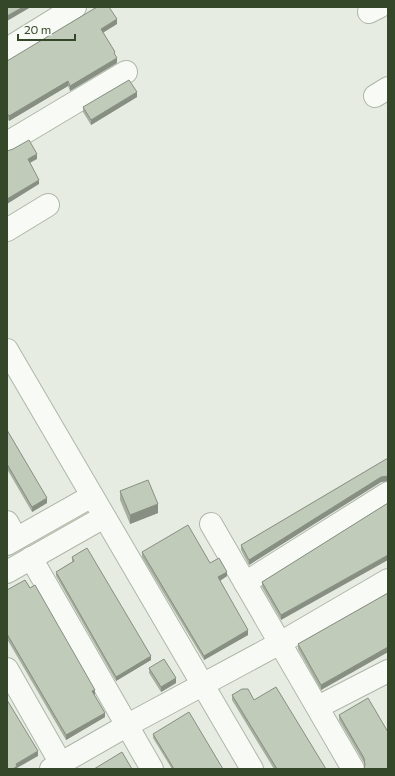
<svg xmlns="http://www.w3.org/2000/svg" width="395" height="776" font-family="Commissioner,sans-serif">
<rect width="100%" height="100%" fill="#e7ece3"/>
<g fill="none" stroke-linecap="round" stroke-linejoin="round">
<defs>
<g id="minor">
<path d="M369,12L379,7"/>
<path d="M7,49L75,7"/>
<path d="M375,96L388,88"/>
<path d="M7,143L126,72"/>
<path d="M7,230L48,205"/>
<path d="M7,350L252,769"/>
<path d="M7,522L16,538"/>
<path d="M211,524L353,769"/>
<path d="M7,544L92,496"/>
<path d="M31,558L152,769"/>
<path d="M7,572L104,517"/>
<path d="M245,583L388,493"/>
<path d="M7,669L64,769"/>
<path d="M318,707L388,671"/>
<path d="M51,769L126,726L280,643L388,580"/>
</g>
</defs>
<use href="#minor" stroke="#aeb7a7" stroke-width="24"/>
<use href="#minor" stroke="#f8faf6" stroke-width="22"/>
</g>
<g fill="#a6af9f">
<path d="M117,24L103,32L115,55L117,63L70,91L68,86L9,121L7,118V61Z"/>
<path d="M137,97L91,125L83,112V107Z"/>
<path d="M7,430L47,503L32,512L7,469Z"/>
<path d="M388,458V481L381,482L249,565L241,550V545Z"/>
<path d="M120,491L158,513L130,524L120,500Z"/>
<path d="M388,503L281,620L262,587V582Z"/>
<path d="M142,552L210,563L227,576L220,581L248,635L204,660L142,557Z"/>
<path d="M72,557L151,660L116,681L56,576V572L72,562Z"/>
<path d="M30,588L95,694L94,695L105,717L66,740L7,639V590Z"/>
<path d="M388,593V652L321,690L298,649V644Z"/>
<path d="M149,668L176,683L161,692L149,673Z"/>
<path d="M232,695L254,700L326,769H274L232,700Z"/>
<path d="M339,715L388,732L365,766L364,763L339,720Z"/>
<path d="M153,734L223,769H172L153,738Z"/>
</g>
<g fill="#878e82">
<path d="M23,7H31L7,21V16Z"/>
<path d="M117,19V24L101,34V29Z"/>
<path d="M117,58V63L70,91V86Z"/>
<path d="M68,81V86L9,121V116Z"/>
<path d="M137,92V97L91,125V120Z"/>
<path d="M37,154V159L28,164V159Z"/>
<path d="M39,180V184L7,204V199Z"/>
<path d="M388,476V481L381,482L249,565V560L381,477Z"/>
<path d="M47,498V503L32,512V507Z"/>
<path d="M158,504V513L130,524V515Z"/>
<path d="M388,555V560L281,620V615Z"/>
<path d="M227,572V576L218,582V577Z"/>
<path d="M248,630V635L204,660V656Z"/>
<path d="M388,647V652L321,690V685Z"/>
<path d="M151,656V660L116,681V677Z"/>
<path d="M176,678V683L161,692V687Z"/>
<path d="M95,690V694L92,696V691Z"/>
<path d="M105,713V717L66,740V735Z"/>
<path d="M38,751V756L17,768V769H13L16,764Z"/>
</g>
<g fill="#c1cbb9" stroke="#878e82">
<path d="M7,7H23L7,16Z"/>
<path d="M97,7H109L117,19L101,29L115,52L114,53L117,58L70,86L68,81L9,116L7,113V61Z"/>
<path d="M129,80L137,92L91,120L83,107Z"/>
<path d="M29,140L37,154L28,159L39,180L7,199V151L13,149Z"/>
<path d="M7,430L47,498L32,507L7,464Z"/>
<path d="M388,458V476L381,477L249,560L241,545Z"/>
<path d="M148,480L158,504L130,515L120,491Z"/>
<path d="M388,503V555L281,615L262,582Z"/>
<path d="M188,525L210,563L219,558L227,572L218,577L248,630L204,656L142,552Z"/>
<path d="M87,548L151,656L116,677L56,572L74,561L72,557Z"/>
<path d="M25,580L30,588L35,585L95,690L92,691L105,713L66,735L7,634V590Z"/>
<path d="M388,593V647L321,685L298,644Z"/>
<path d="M164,659L176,678L161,687L149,668Z"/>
<path d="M276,687L326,769H277L232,695L242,689H248L254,700Z"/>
<path d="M368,698L388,732V769H364L365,765L364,758L339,715Z"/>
<path d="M7,700L38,751L16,764L17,766L13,769H7Z"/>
<path d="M189,712L223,769H174L153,734Z"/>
<path d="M122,752L132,769H94Z"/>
</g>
<rect width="395" height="776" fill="none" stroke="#354729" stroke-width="16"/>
<path d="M18 34v6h57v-6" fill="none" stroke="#354729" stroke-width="2"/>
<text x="24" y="34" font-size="12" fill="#354729" stroke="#f6f9f3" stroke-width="3" paint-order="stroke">20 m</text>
</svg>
